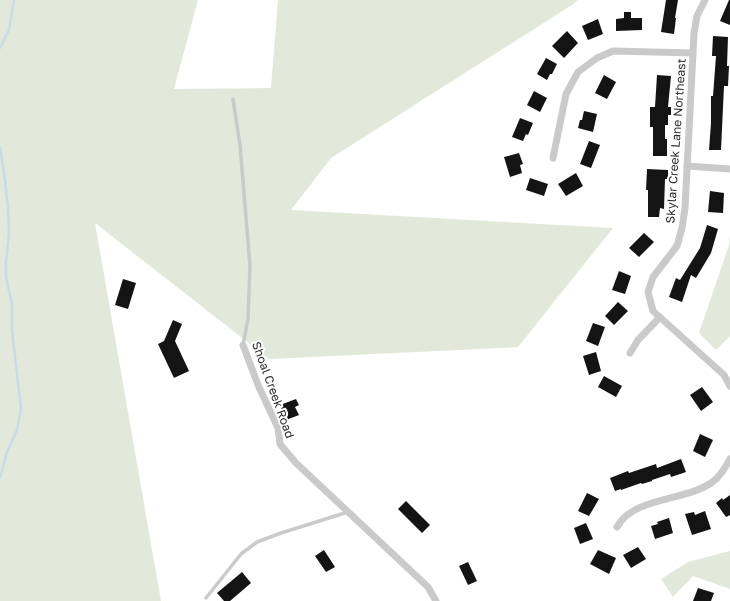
<svg xmlns="http://www.w3.org/2000/svg" width="730" height="601" font-family="'Golos Text',sans-serif">
<rect width="100%" height="100%" fill="#fff"/>
<g fill="#e2e9db">
<path d="M0,0H198L174,89L271,88L278,0H578L572,5L331,158L291,210L613,228L518,347L269,359L95,223L161,601H0Z"/>
<path d="M730,234V336L716,350L699,333L729,245Z"/>
<path d="M730,551V589L693,576L673,597L661,579L688,562Z"/>
</g>
<g fill="none" stroke-linecap="round" stroke-linejoin="round">
<g stroke="#c8dbe8" stroke-width="2.5">
<path d="M0,48L9,30L14,0"/>
<path d="M0,147L4,173L8,206L9,234L6,262V277L12,304V331L21,408L17,430L7,452L0,478"/>
</g>
</g>
<g fill="#141414">
<path d="M666,0H678L675,18H676L674,34L661,32Z"/>
<path d="M729,0H730V25L720,21Z"/>
<path d="M624,12H631V18H642V30L616,31V19L624,18Z"/>
<path d="M598,19L603,34L588,40L582,26Z"/>
<path d="M567,31L578,43L564,58L552,46Z"/>
<path d="M713,36L728,37L727,66H729L728,86H724L721,150H709L711,123V96H713L716,56H712Z"/>
<path d="M546,58L557,64L552,74H550L547,80L537,74Z"/>
<path d="M604,75L616,82L607,99L595,93Z"/>
<path d="M657,75L671,76L668,107H671V115H668V125H665V139H667V156H653V127H650V107H655Z"/>
<path d="M534,91L547,98L540,112L527,105Z"/>
<path d="M584,111L597,114L593,132L578,128L580,120H582Z"/>
<path d="M520,118L533,123L528,135L526,134L523,141L512,137Z"/>
<path d="M589,141L600,145L591,168L580,164Z"/>
<path d="M519,153L523,164L520,165L522,173L510,177L504,157Z"/>
<path d="M647,169L668,170V179H665L664,209L660,208L659,217H648V190H646Z"/>
<path d="M576,173L583,186L566,196L558,184Z"/>
<path d="M530,178L548,184L544,196L526,190Z"/>
<path d="M710,191L724,193L723,213L708,212Z"/>
<path d="M707,225L718,229L711,253L696,278L691,275L682,302L669,297L676,278L680,280L700,248Z"/>
<path d="M644,233L654,242L639,257L629,248Z"/>
<path d="M619,271L631,276L625,294L612,290Z"/>
<path d="M123,279L136,283L128,309L115,305Z"/>
<path d="M618,302L628,311L614,325L605,316Z"/>
<path d="M173,320L182,324L175,341L189,371L174,378L158,344L164,341Z"/>
<path d="M593,323L605,327L598,346L586,341Z"/>
<path d="M596,352L601,371L589,375L583,356Z"/>
<path d="M604,376L622,386L616,397L598,387Z"/>
<path d="M702,387L713,402L701,411L690,395Z"/>
<path d="M296,399L299,405L295,407L299,415L286,420L280,405Z"/>
<path d="M700,434L713,440L705,457L693,451Z"/>
<path d="M681,459L686,472L671,477L670,474L652,480V481L642,484L641,483L621,490V489L615,491L610,478L628,471L629,473L656,464L657,468Z"/>
<path d="M587,493L599,499L589,516L578,511Z"/>
<path d="M730,495V515L726,517L716,503L722,498L723,500Z"/>
<path d="M406,501L430,525L422,533L398,509Z"/>
<path d="M705,511L711,529L692,535L685,514L694,512L695,515Z"/>
<path d="M669,518L673,533L655,539L651,526L658,524L657,522Z"/>
<path d="M586,523L593,539L580,544L574,528Z"/>
<path d="M638,547L646,559L631,568L623,555Z"/>
<path d="M324,550L335,567L326,572L315,556Z"/>
<path d="M598,550L616,558L609,574L590,564Z"/>
<path d="M468,562L477,581L468,585L459,566Z"/>
<path d="M242,572L251,583L230,601H224L217,593Z"/>
<path d="M698,588L714,593L711,601H693Z"/>
</g>
<g fill="none" stroke-linecap="round" stroke-linejoin="round">
<g stroke="#cacaca" stroke-width="3.5">
<path d="M233,99L240,145L250,266L248,319L243,345"/>
<path d="M206,598L241,554L257,542L281,533L348,512"/>
</g>
<g stroke="#cacaca" stroke-width="7">
<path d="M705,0L697,16L694,33L685,208L682,228L677,246L653,277L648,292L653,311L724,375L730,386"/>
<path d="M553,158L566,94L578,72L597,58L613,51L693,53"/>
<path d="M687,166L730,169"/>
<path d="M243,345L258,385L278,428L280,444L296,463L428,587L436,601"/>
<path d="M630,353L638,340L660,317"/>
<path d="M617,527C633,497 685,501 711,483C720,477 725,468 730,459"/>
</g>
</g>
<g text-anchor="middle" stroke-width="4" stroke-linejoin="round" paint-order="stroke">
<g font-size="12" fill="#2d2d2d" stroke="#fff">
<text transform="translate(676 141) rotate(-86)" y="4">Skylar Creek Lane Northeast</text>
<text transform="translate(273 390) rotate(70)" y="4">Shoal Creek Road</text>
</g>
</g>
</svg>
